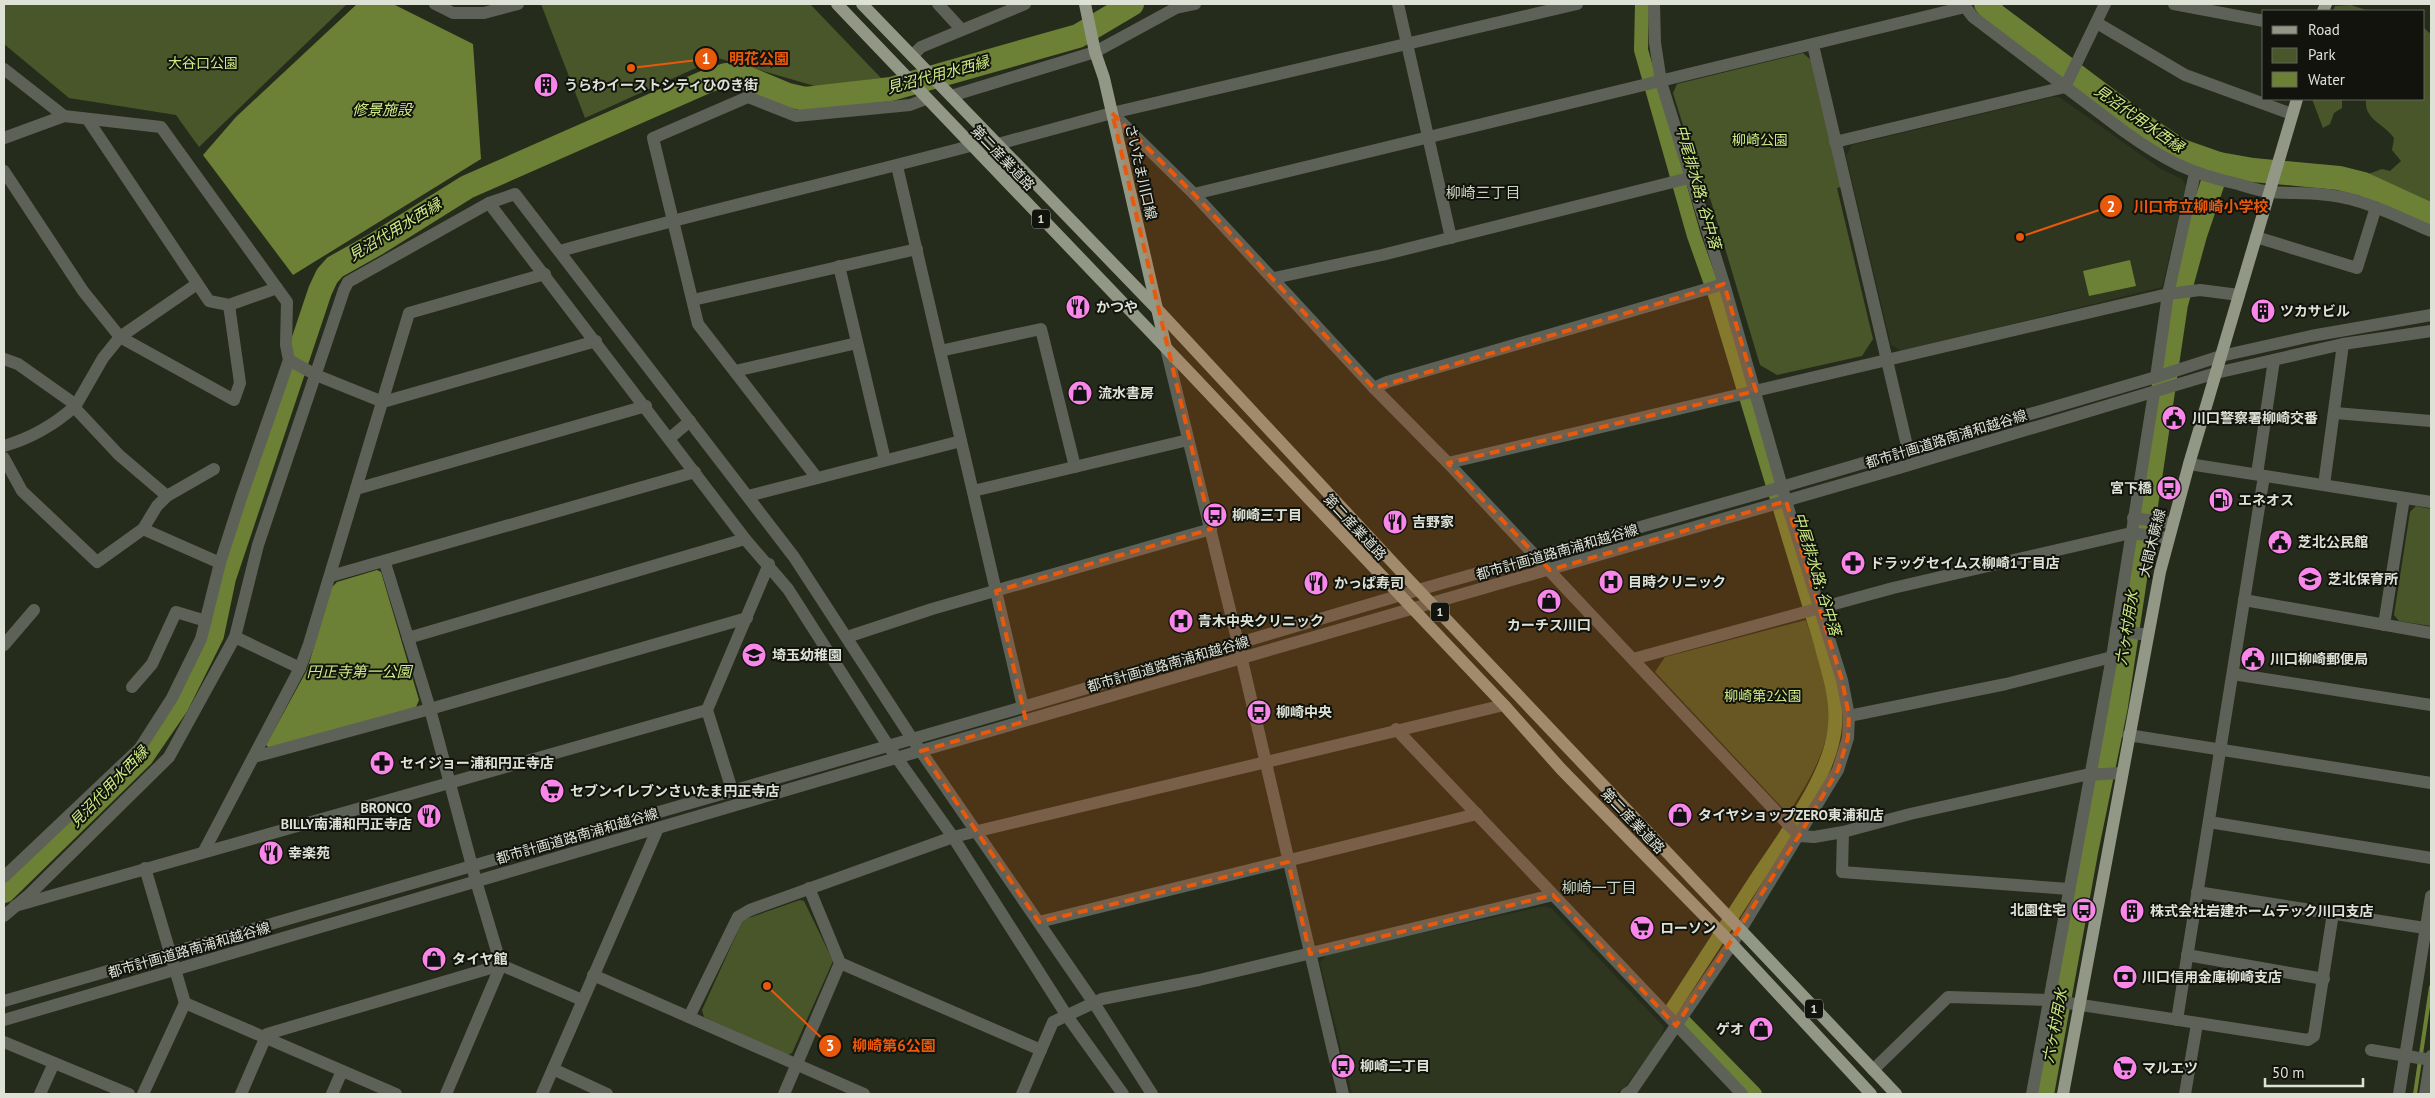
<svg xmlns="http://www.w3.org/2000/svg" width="2435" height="1098" font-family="'PT Sans','Noto Sans JP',sans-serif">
<rect width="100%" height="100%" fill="#262c1b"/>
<g fill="#2f361f">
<path d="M2053,97H2059L2161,169L2182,179L2186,186L2162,287L1902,351L1891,345L1846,156L1852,145Z"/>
<path d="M1544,906L1551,908L1664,1027L1659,1041L1625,1087L1615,1094H1352L1320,963L1327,954Z"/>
</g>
<g fill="#49562a">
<path d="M4,4H347L199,147L176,115L69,98L4,44Z"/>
<path d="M541,4H810L881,78L818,87L718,58L585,118Z"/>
<path d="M2351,5L2369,11H2333L2335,6Z"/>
<path d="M2424,28L2431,34V220L2390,204L2359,186L2360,177L2382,169L2390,171L2401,161L2392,150L2394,138C2385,124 2364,120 2366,100L2424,99Z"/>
<path d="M1803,53L1811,60L1842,187L1837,188L1873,339L1862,356L1777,375L1760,365L1710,198L1706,199L1673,93L1677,84Z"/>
<path d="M2312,99H2342V108L2334,113L2330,124L2323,128Z"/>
<path d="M2416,506L2431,509V626L2399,621L2394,615L2410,512Z"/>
<path d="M1806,620C1815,650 1834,693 1829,724C1824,757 1806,786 1788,814L1655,672L1665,657Z"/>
<path d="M800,900L804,901L833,961L792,1053L787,1055L704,1017L702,1010L743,920Z"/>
</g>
<g fill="#6c8135">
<path d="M357,4H393L473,44L481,159L293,275L203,155L236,117Z"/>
<path d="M2130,260L2136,286L2089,296L2083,271Z"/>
<path d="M377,570L381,572L419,700L416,707L270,749L266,745L307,670L332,587L337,582Z"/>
</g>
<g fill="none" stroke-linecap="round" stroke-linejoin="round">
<path stroke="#6c8135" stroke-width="4" d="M2415,1094L2431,987"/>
<path stroke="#6c8135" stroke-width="14" d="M1642,4L1641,50L1694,236L1716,298L1821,644C1828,671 1838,698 1835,726C1831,777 1781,841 1753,884C1726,925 1699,967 1672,1009L1755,1094"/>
<g stroke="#6c8135" stroke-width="24">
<path d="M1986,4L1995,15L2139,123L2179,150L2219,164L2253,170L2339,178L2363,184L2431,215"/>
<path d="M4,891L142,756L177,705L212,635L224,578L320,291L327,276L335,267L376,244L467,187L710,80L726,75L747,78L788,95L805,99L891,89L1078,36L1132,4"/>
<path d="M2042,1094L2086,852L2116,706L2176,304L2195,235L2219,164"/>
</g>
<g stroke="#5e6158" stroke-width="12">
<path d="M435,4L453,13H484L518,4"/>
<path d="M938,4L961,29"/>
<path d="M1398,4L1451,238"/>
<path d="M1963,4L1973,17L2125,132C2164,160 2191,174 2238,184C2248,187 2260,191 2271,192C2298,194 2324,192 2350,199C2378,206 2405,220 2431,231"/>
<path d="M2174,4L2264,21"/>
<path d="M2097,23L2185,75L2292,114"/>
<path d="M1813,45L1908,450"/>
<path d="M912,56L921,47L1025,4"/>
<path d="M4,69L64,116L161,127L287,302L286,345L289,360L316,375L383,402L596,341"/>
<path d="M951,96L1095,52L1176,8L1195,4"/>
<path d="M1112,113L1194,194L1374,388L1448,463L1799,836L1814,837L1843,832L1910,814L2085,775L2121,773"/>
<path d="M88,120L209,301L229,305L277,288"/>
<path d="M4,138L64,116"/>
<path d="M1835,142L2065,87L2105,4"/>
<path d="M998,144L1112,113L1577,4"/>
<path d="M897,166L1023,707"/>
<path d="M4,171L83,291L120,337L234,400L240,383L229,305"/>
<path d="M1194,194L1965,7"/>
<path d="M489,203L745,539L788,589L887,744L953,837L1067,1016L1123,1094"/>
<path d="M2256,237L2357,268L2376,207"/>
<path d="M560,251C696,213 834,182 970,146"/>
<path d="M839,266L885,460"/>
<path d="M1274,278L1382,255L1689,178"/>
<path d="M693,300L917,249"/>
<path d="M1166,348L1238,643L1343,1094"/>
<path d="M940,351L1041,329L1075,467"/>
<path d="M4,359L18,364L76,405L74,407L119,455L167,496"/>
<path d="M735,371L857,343"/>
<path d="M2156,377L2168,294L2200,290L2239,295"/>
<path d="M1374,388L1387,382L1724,284"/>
<path d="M76,405L103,358L120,337L197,284"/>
<path d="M2335,413L2431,421"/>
<path d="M670,438L690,421"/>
<path d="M4,446C31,438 53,426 74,407"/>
<path d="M4,458L22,491L97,562L143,529L157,506L167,496L214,469"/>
<path d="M1448,463L2168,294L2195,173"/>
<path d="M2189,464L2431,502"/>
<path d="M2257,474L2274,360"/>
<path d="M817,478L698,324L653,138L748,97L796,116L910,105L926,99"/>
<path d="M2324,485L2343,344"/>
<path d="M356,489L646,406"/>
<path d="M973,491L1188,440"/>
<path d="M748,496L961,441"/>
<path d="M2133,518L2172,523"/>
<path d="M143,529L220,563"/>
<path d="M385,563L430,709L476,881L501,965L582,1000"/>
<path d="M331,576L695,472"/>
<path d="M2244,600L2431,633"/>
<path d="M2384,625L2404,498"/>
<path d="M2116,630L2147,635"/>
<path d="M847,637L932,609L1211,529"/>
<path d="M408,638L745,539"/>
<path d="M4,645L34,610"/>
<path d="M1633,659L1893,588L2131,533L2168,538"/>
<path d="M300,668L235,637L258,545L344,290L348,282L489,203L515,194L794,557L911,737L1094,1003L1152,1094"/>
<path d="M2233,674L2431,705"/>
<path d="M132,687L152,664L176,612L206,621"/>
<path d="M1849,716L2006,684L2112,657"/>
<path d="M1396,729L1742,1094"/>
<path d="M2128,735L2431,783"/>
<path d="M254,757L430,709L747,618"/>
<path d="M732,790L707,710L769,564"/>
<path d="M2209,822L2431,858"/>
<path d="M1843,832L1842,872L2069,889"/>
<path d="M204,851L300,668L309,644L409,313L545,274"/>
<path d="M145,868L185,1003L396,1094"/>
<path d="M4,877L140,748L172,698L201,639L220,563L241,498L289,360"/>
<path d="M2197,892L2431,929"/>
<path d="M15,906L707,710"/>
<path d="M4,916L30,894L169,757L235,637"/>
<path d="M1039,922L1477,814"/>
<path d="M2187,955L2324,979"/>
<path d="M840,963L1041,1050"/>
<path d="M593,975L864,1094"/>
<path d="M4,1001L1023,707L1418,590L1778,488L2156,377L2221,356L2311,336L2431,315"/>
<path d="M689,1017L738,917L750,910L953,837L1504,705"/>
<path d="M4,1020L896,758L1899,468L2216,373L2343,344L2431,331"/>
<path d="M2177,1020L2264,476"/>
<path d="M4,1042L129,1094"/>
<path d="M2371,1050L2431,1060"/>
<path d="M553,1069L607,1094"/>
<path d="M1873,1070L1948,997L2049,1000L2308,1040L2314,1036L2333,913"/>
<path d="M40,1094L54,1063"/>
<path d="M143,1094L185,1003"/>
<path d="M241,1094L267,1034L501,965"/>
<path d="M332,1094L342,1071"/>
<path d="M446,1094L501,965"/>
<path d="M542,1094L658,828"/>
<path d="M784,1094L840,963L809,888"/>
<path d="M1022,1094L1053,1022L1102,999L1199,980L1553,895"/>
<path d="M1626,1094L1632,1090L1732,944L1838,770L1848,738L1849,716L1842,680L1786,501L1724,284L1661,82L1655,43L1654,4"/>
<path d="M2032,1094L2112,657L2154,393"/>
<path d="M2185,1094L2197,1024"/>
<path d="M2399,1094L2431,896"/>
<path d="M2425,1094L2431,1056"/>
</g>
<g stroke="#929786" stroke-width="12">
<path d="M837,4L1189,372L1504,705L1561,769L1732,944L1871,1094"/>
<path d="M862,4L1157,309L1408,579L1896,1094"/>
<path d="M1085,4L1095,52L1104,78L1166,348"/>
<path d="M2323,11L2326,4"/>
<path d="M2063,1094L2160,572L2189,464L2297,99"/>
</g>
</g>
<path fill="#e8590c" fill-opacity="0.2" stroke="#e8590c" stroke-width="4" stroke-dasharray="10 6" stroke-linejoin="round" d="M1112,113L1194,194L1374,388L1724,284L1756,391L1448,463L1550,570L1786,501L1842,680L1849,716L1848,738L1838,770L1799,836L1676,1026L1553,895L1310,954L1288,862L1039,922L921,751L1026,721L996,591L1211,529Z"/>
<defs>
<symbol id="building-disc" viewBox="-11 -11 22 22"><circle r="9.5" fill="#f987e9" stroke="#11130c"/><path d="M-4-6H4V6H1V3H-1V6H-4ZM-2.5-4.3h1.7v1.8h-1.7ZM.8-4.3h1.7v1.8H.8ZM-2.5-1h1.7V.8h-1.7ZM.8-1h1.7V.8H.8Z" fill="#111"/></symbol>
<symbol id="restaurant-disc" viewBox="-11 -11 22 22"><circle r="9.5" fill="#f987e9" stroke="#11130c"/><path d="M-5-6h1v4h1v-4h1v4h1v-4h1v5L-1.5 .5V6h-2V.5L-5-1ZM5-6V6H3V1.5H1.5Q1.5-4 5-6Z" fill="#111"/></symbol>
<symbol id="shop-disc" viewBox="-11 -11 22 22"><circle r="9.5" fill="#f987e9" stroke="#11130c"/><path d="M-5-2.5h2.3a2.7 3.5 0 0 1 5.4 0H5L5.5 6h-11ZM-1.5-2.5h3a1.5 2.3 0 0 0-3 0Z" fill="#111"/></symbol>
<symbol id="civic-disc" viewBox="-11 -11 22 22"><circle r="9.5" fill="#f987e9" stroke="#11130c"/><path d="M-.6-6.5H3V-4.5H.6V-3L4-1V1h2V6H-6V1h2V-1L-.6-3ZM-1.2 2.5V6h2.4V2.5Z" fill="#111"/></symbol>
<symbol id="bus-disc" viewBox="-11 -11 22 22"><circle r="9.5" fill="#f987e9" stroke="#11130c"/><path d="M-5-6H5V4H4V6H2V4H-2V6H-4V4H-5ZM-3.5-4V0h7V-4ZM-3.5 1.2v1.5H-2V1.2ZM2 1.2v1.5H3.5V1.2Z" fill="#111"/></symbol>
<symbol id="fuel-disc" viewBox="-11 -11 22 22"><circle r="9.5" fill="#f987e9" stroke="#11130c"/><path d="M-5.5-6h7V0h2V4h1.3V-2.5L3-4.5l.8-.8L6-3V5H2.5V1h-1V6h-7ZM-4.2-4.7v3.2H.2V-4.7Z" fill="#111"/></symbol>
<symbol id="pharmacy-disc" viewBox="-11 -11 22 22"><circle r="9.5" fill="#f987e9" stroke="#11130c"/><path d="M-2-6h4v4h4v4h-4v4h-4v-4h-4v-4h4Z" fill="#111"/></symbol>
<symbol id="school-disc" viewBox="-11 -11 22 22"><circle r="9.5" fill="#f987e9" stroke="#11130c"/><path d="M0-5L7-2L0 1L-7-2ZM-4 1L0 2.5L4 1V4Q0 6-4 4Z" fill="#111"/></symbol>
<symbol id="hospital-disc" viewBox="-11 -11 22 22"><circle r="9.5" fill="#f987e9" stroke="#11130c"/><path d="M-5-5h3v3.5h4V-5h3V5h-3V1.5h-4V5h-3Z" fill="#111"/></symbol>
<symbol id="supermarket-disc" viewBox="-11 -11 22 22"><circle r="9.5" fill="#f987e9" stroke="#11130c"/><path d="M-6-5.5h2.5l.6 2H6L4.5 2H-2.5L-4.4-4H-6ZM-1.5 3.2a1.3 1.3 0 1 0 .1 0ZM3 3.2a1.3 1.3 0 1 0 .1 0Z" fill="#111"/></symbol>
<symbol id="bank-disc" viewBox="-11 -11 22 22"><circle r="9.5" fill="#f987e9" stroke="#11130c"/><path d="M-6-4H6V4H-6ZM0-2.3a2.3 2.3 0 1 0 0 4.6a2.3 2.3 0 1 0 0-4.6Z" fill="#111"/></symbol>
</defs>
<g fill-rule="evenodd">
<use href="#building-disc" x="532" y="71" width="28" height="28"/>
<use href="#restaurant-disc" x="1064" y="293" width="28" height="28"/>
<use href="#building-disc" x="2249" y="297" width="28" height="28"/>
<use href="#shop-disc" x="1066" y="379" width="28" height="28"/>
<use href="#civic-disc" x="2160" y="404" width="28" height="28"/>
<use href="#bus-disc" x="2155" y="474" width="28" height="28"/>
<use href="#fuel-disc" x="2207" y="486" width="28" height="28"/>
<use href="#bus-disc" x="1201" y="501" width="28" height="28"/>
<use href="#restaurant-disc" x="1381" y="508" width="28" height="28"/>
<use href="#civic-disc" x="2266" y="528" width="28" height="28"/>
<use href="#pharmacy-disc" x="1839" y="549" width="28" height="28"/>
<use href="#school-disc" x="2296" y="565" width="28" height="28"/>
<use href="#hospital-disc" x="1597" y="568" width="28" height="28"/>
<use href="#restaurant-disc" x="1302" y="569" width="28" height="28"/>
<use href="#shop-disc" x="1535" y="587" width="28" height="28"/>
<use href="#hospital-disc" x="1167" y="607" width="28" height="28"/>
<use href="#school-disc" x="740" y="641" width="28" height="28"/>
<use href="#civic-disc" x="2239" y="645" width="28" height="28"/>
<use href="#bus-disc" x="1245" y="698" width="28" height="28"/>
<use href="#pharmacy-disc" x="368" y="749" width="28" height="28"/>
<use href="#supermarket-disc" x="538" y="777" width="28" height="28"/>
<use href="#shop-disc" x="1666" y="801" width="28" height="28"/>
<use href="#restaurant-disc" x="415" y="802" width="28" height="28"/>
<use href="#restaurant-disc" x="257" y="839" width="28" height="28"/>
<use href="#bus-disc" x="2070" y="896" width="28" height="28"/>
<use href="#building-disc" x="2118" y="897" width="28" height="28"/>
<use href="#supermarket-disc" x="1628" y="914" width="28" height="28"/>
<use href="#shop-disc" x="420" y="945" width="28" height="28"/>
<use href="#bank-disc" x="2111" y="963" width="28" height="28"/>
<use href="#shop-disc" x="1747" y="1015" width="28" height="28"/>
<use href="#bus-disc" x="1329" y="1052" width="28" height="28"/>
<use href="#supermarket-disc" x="2111" y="1054" width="28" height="28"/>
</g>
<g text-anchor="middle" stroke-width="4" stroke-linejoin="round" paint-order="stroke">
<g fill="#11130c" stroke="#a0a399" stroke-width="1">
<rect x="1032" y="209.5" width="18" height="19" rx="4"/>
<rect x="1431" y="602.5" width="18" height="19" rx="4"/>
<rect x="1805" y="999.5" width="18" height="19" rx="4"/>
</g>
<g font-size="12" font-weight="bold" fill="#dde1d6">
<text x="1041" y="223">1</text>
<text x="1440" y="616">1</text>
<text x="1814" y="1013">1</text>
</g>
<g font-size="14" fill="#cdeb83" stroke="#11130c">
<text x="203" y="68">大谷口公園</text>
<text x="1760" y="145">柳崎公園</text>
<text x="1763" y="701">柳崎第2公園</text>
</g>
<g font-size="14" font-weight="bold" fill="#dde1d6" stroke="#11130c" text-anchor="start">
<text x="564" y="90">うらわイーストシティひのき街</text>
<text x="1096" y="312">かつや</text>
<text x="2280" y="316">ツカサビル</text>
<text x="1098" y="398">流水書房</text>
<text x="2192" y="423">川口警察署柳崎交番</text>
<text x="2152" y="493" text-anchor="end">宮下橋</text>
<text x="2238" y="505">エネオス</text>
<text x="1232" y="520">柳崎三丁目</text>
<text x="1412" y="527">吉野家</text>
<text x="2298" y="547">芝北公民館</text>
<text x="1870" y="568">ドラッグセイムス柳崎1丁目店</text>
<text x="2328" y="584">芝北保育所</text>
<text x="1628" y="587">目時クリニック</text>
<text x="1334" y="588">かっぱ寿司</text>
<text x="1198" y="626">青木中央クリニック</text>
<text x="1549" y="630" text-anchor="middle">カーチス川口</text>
<text x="772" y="660">埼玉幼稚園</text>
<text x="2270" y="664">川口柳崎郵便局</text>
<text x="1276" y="717">柳崎中央</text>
<text x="400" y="768">セイジョー浦和円正寺店</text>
<text x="570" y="796">セブンイレブンさいたま円正寺店</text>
<text x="412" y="813" text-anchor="end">BRONCO<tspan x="412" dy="16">BILLY南浦和円正寺店</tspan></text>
<text x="1698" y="820">タイヤショップZERO東浦和店</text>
<text x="288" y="858">幸楽苑</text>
<text x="2066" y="915" text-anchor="end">北園住宅</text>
<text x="2150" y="916">株式会社岩建ホームテック川口支店</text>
<text x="1660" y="933">ローソン</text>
<text x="452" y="964">タイヤ館</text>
<text x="2142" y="982">川口信用金庫柳崎支店</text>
<text x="1744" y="1034" text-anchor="end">ゲオ</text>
<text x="1360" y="1071">柳崎二丁目</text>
<text x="2142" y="1073">マルエツ</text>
</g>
<g font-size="14" fill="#dde1d6" stroke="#11130c">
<text transform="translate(1003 158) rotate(46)" y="5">第二産業道路</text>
<text transform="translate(1141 172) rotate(77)" y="5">さいたま川口線</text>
<text transform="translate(1946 439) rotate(-17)" y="5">都市計画道路南浦和越谷線</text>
<text transform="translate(1355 527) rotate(47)" y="5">第二産業道路</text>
<text transform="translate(2152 543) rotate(-76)" y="5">大間木蕨線</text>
<text transform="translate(1557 552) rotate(-16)" y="5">都市計画道路南浦和越谷線</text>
<text transform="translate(1168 664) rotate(-16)" y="5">都市計画道路南浦和越谷線</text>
<text transform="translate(1633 821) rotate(46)" y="5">第二産業道路</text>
<text transform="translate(577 836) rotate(-16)" y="5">都市計画道路南浦和越谷線</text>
<text transform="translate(189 950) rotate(-16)" y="5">都市計画道路南浦和越谷線</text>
</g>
<g font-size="15" font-style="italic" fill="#ceec84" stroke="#11130c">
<text transform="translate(938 75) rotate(-15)" y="5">見沼代用水西縁</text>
<text x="382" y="115">修景施設</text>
<text transform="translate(2139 119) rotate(35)" y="5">見沼代用水西縁</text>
<text transform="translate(1698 187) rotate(74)" y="5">中尾排水路; 谷中落</text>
<text transform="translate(395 230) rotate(-31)" y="5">見沼代用水西縁</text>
<text transform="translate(1817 574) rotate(73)" y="5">中尾排水路; 谷中落</text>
<text transform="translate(2127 628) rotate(-81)" y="5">六ヶ村用水</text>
<text x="359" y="677">円正寺第一公園</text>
<text transform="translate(109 787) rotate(-46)" y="5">見沼代用水西縁</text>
<text transform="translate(2055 1026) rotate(-79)" y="5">六ヶ村用水</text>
</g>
<g font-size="15" fill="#ced5c0" stroke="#11130c">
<text x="1483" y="198">柳崎三丁目</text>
<text x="1599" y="893">柳崎一丁目</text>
</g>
</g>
<path fill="none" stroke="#e8590c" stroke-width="2" d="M631 68L706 59M2020 237L2111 206M767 986L830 1046"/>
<g fill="#e8590c" stroke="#11130c" stroke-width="2">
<circle cx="631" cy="68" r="5"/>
<circle cx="2020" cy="237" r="5"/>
<circle cx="767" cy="986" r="5"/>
<circle cx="706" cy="59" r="12"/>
<circle cx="2111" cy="206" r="12"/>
<circle cx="830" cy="1046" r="12"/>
</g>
<g font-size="15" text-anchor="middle" font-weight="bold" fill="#fff">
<text x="706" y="64">1</text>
<text x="2111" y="212">2</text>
<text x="830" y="1051">3</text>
</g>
<g font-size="15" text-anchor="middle" font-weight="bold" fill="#e8590c" stroke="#11130c" stroke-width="4" stroke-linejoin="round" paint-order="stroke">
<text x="759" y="64">明花公園</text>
<text x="2201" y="212">川口市立柳崎小学校</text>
<text x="894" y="1051">柳崎第6公園</text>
</g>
<rect width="2435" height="1098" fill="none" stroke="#dde1d6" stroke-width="10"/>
<rect x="2262" y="10" width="162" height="90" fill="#11130c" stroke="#63655d"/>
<rect x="2272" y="26" width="25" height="8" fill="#929786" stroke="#63655d"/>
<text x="2308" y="35" font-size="15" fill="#dde1d6">Road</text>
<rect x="2272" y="48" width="25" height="15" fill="#49562a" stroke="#63655d"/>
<text x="2308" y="60" font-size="15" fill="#dde1d6">Park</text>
<rect x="2272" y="72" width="25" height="15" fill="#6c8135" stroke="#63655d"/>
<text x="2308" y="85" font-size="15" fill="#dde1d6">Water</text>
<path d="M2265 1078v8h98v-8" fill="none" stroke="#dde1d6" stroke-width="2.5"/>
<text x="2272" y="1078" font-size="15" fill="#dde1d6" stroke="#11130c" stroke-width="4" paint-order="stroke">50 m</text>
</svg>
